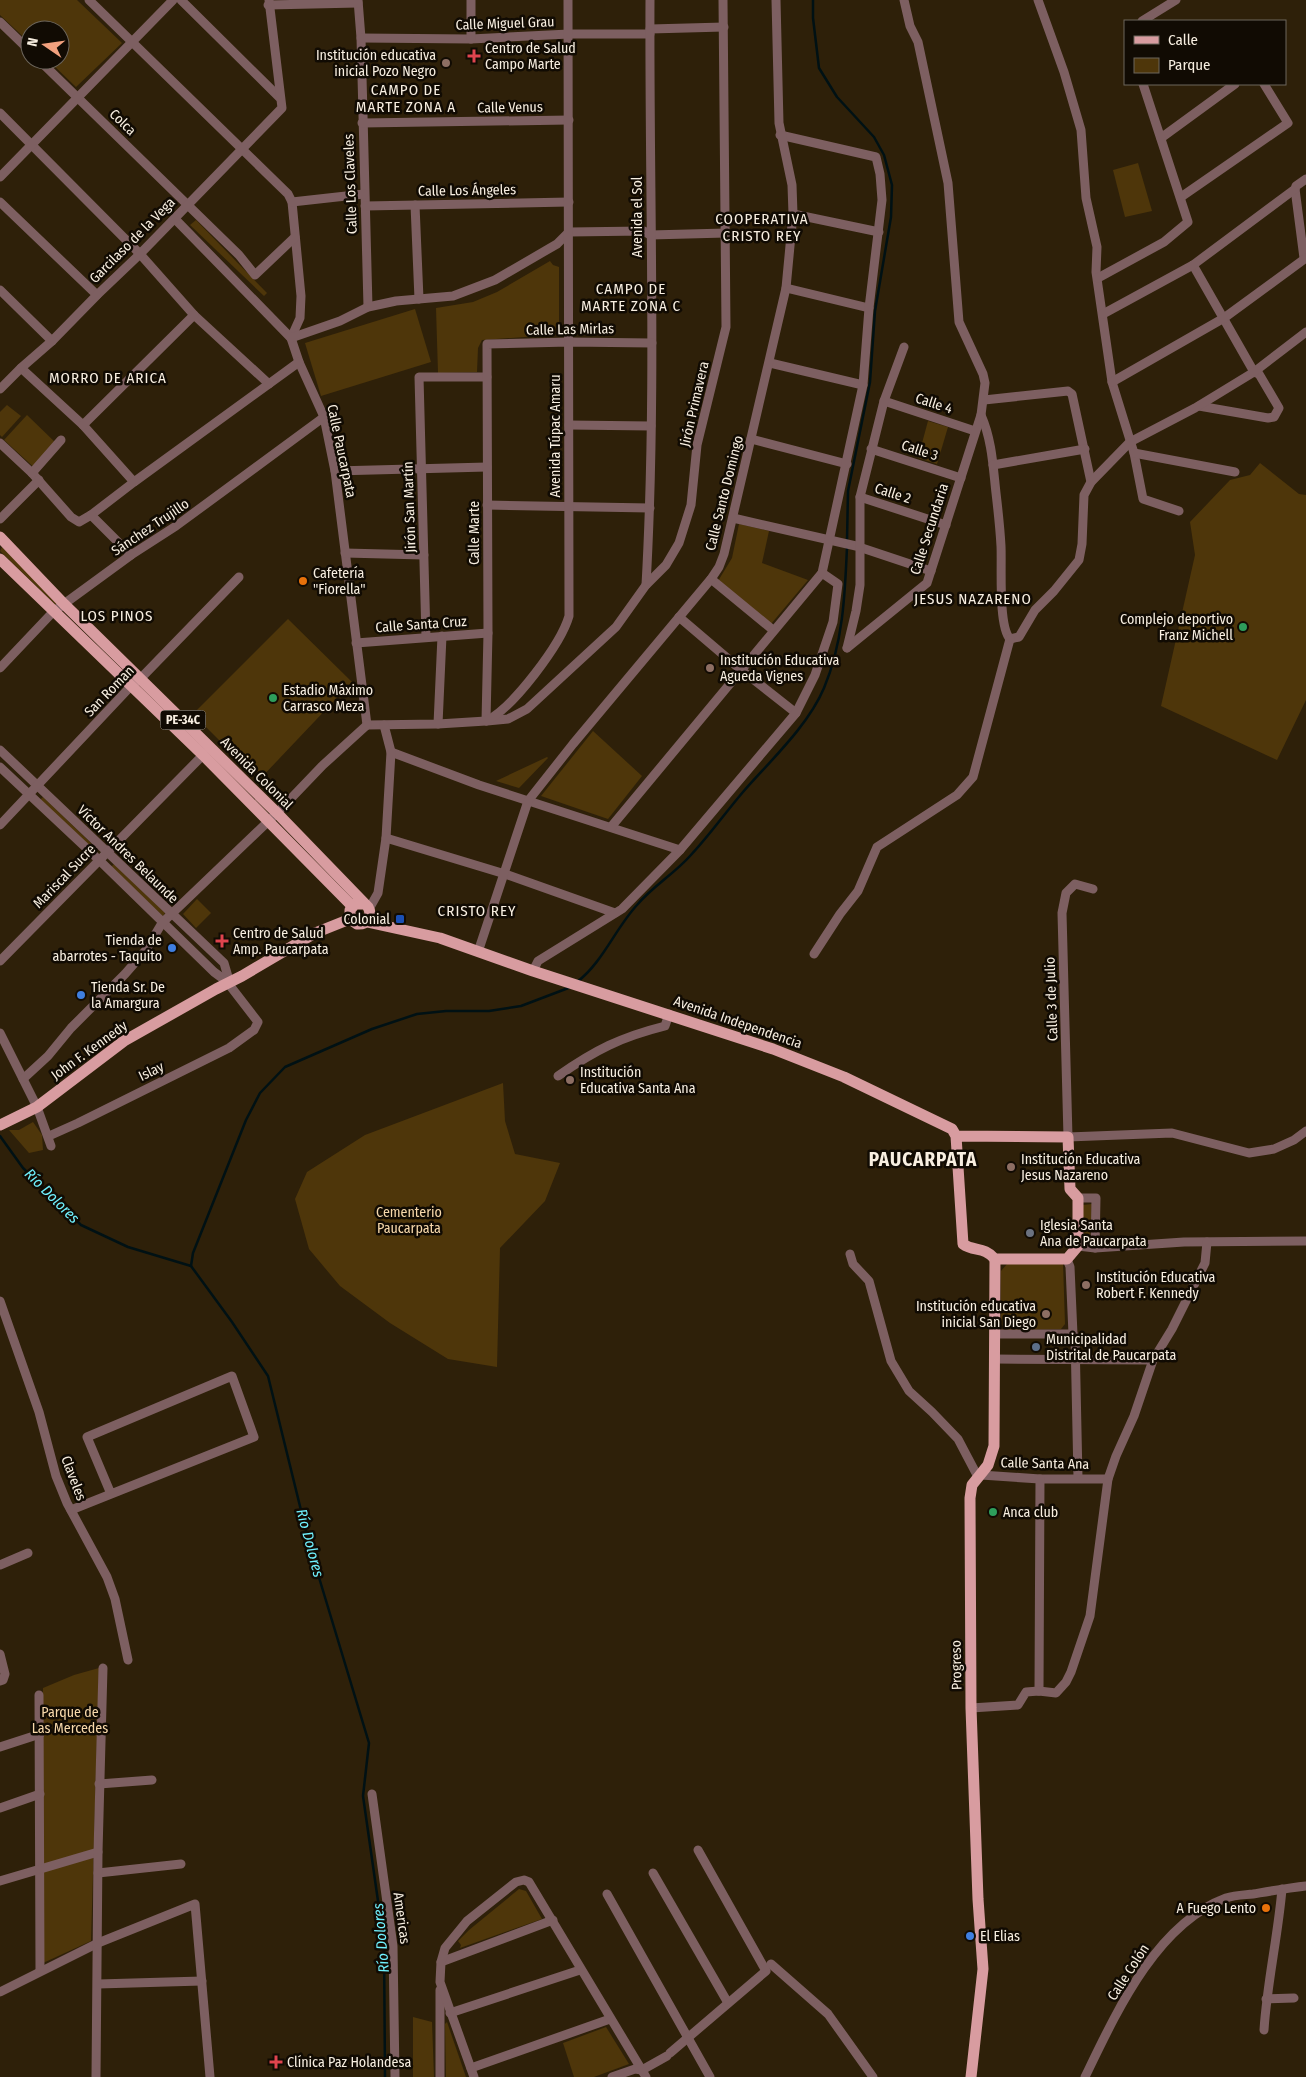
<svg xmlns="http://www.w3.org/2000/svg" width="1306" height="2077" font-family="'Fira Sans Condensed',sans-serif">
<rect width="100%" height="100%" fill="#2e2009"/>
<g fill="#4e360a">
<path d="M0,0H77L122,43L76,87L48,60H60V30H30V43L0,15Z"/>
<path d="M1138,163L1152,211L1125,217L1113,170Z"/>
<path d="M196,220L267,293L264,296L190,225Z"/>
<path d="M550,261L553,265L559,267V326L552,335L482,340L478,348L477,372L438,373L436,308L473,302L497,292Z"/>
<path d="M415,309L431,362L321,396L305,343Z"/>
<path d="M7,405L21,416L2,437L0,435V412Z"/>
<path d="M27,415L59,446L38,471L4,440Z"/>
<path d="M928,421L948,427L937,464L918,458Z"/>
<path d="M1260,463L1299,494L1306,495V700L1277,760L1161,706L1195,555L1190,522L1230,480L1250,475Z"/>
<path d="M739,524L769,531L762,563L808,580L771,624L718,581L732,558Z"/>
<path d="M2,547L61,605L58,607L0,551Z"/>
<path d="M288,619L352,682L259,780L193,714Z"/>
<path d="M593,731L642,776L608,819L541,796Z"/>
<path d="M547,757L548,758L519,788L496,781Z"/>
<path d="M43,797L96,848L93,850L40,800Z"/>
<path d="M114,864L165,913L163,916L111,867Z"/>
<path d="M197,899L211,913L196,928L183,914Z"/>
<path d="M503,1083L505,1121L515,1154L560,1163L545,1201L500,1248L497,1367L448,1359L390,1323L340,1286L309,1249L295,1199L307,1172L365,1135Z"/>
<path d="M33,1122L42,1135L43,1150L29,1153L9,1130H19Z"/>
<path d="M1092,1204L1090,1238H1082L1083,1205Z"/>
<path d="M1063,1263L1065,1324L1061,1329L1006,1330L1001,1324V1271L1007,1264Z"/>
<path d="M99,1668L91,1941L43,1963V1688L74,1675Z"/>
<path d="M519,1889L526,1891L542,1919L460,1948L461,1945L458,1941L469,1930Z"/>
<path d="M413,2017L432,2022L434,2077H413Z"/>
<path d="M447,2022L466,2077H446L445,2024Z"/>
<path d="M606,2027L629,2064L594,2077H574L563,2043Z"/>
</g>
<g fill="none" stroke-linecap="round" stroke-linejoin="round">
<g stroke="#001114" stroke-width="2.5">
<path d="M813,0V18L819,68L837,97L874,137L884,155L892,185L891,217L875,311L870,382L848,491L847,541"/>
<path d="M577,982C603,962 615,929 637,905C653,886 674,874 690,856C709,836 725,813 743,792C770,761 808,726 824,688C843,643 845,595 847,547"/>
<path d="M0,1136L23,1168L81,1225L128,1247L191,1266L232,1322L268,1376L311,1551L369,1743L363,1796L384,1943L385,2077"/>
<path d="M191,1266L193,1253L246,1120L260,1093L285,1067L372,1029L417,1014L446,1011H489L521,1006L571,987"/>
</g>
<g stroke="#7d5f61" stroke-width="9">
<path d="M89,0L288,194L292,202L301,296L300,318L291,338L299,362L324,417L335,471L367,725"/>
<path d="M181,0L279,97"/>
<path d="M358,0L361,38L368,307"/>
<path d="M1038,0L1064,72L1081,130L1086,198L1097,247L1096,272L1112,382L1134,453L1143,499L1179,511"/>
<path d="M268,5L358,3"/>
<path d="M1142,21L1176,0"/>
<path d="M0,22L30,51"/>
<path d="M650,29L724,27"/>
<path d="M361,38L471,39L569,34H650"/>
<path d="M471,39V0"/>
<path d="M39,60L239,255L255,275L295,237"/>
<path d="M0,113L140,254L194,315L269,384"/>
<path d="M362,123L569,120"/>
<path d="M1161,138L1235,84"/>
<path d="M0,177L173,0"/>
<path d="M1295,189L1304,258"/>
<path d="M1181,197L1288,123L1264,84"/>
<path d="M0,202L97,295"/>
<path d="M292,202L364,194"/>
<path d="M415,205L419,299"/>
<path d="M365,206L569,202"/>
<path d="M793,214L879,232"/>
<path d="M175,219L291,338L340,321L368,307L396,301L453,296L495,280L557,244L569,232L644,231L650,235L726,233"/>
<path d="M1193,265L1254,372L1259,374L1279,408L1274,417L1268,418L1199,406"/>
<path d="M1098,278L1164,242L1188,222L1143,84"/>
<path d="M786,288L869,308"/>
<path d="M0,290L52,341"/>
<path d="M1103,314L1193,265L1295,189L1296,186L1306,179"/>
<path d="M770,363L863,385"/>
<path d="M21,368L83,425L134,482"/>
<path d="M1112,382L1224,318L1306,258"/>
<path d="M0,389L21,368L52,341L97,295L140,254L282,108L269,0"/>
<path d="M984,400L1068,391L1072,394L1091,482"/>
<path d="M884,401L975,431"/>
<path d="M981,415C992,440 993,466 996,493C998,510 1000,528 1001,546C1002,566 998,626 1010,639"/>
<path d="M83,425L194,315"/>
<path d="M569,425L651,426"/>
<path d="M751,439L847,464"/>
<path d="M0,443L32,473L71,517L79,522L91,515L134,482L299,362"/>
<path d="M871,449L961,478"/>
<path d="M1134,453L1235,472"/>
<path d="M993,465L1085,449"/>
<path d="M335,471L487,467"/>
<path d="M32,473L61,440"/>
<path d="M860,497L946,525"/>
<path d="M487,505L650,508"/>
<path d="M91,515L131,555"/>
<path d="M733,518L856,546L931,571"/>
<path d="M0,519L39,480"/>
<path d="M345,553L424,555"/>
<path d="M711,579L773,630"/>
<path d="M646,585C657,390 649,195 650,0"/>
<path d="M679,617L740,669L796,713"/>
<path d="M426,637L419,377H487"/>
<path d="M1010,639L1019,637L1035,610L1054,591L1079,560L1082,544L1084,495L1091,482L1130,442L1195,408L1254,372L1306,332"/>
<path d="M356,643L488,633"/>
<path d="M847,648L927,583L981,415L985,383L983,374L959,322L948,183L918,42L910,26L904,0"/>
<path d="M847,648L856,611L860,585V497L884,401L904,347"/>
<path d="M0,668L53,612L131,555L176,526L324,417"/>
<path d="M486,721L488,633L487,344L569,342L652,343"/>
<path d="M487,721L508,719L527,709L616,627L646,585L666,565L679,543L691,505L697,445L726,327L723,0"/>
<path d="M438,724L442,636"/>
<path d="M367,725L438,724L486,721C513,708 561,644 569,616L568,0"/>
<path d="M0,750L224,963L231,987L258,1022L254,1030L229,1048L78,1123L49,1136"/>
<path d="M391,752L479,785L680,850"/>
<path d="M0,767L99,860L214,972L229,983"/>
<path d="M0,825L131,686L141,678L239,577"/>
<path d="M611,827L822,573L863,385L869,308L882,200L880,174L876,157L780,135"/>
<path d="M386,838L505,874L615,913"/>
<path d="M1093,889L1075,884L1066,893L1062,913L1068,1137L1172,1133L1249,1153L1274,1149L1294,1140L1306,1131"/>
<path d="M369,909L378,893L386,838L391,752L384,725"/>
<path d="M478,952L528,801L573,744L711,579L719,567L724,554L786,288L793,214L792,185L779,123L776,0"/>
<path d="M814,954L840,914L858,891L877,847L957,795L973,777L1010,639"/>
<path d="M0,961L207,751"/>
<path d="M533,971L538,961L622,909L680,850L796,713L815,675L833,622L838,584L822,573"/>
<path d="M0,1033L37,1107L51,1146"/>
<path d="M558,1076C595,1050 621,1037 665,1026L669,1014"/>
<path d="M23,1079L48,1056L71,1028L125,974L146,950L162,923L277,813L323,765L367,725"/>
<path d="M1078,1198H1096L1095,1248"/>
<path d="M1078,1246L1095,1248L1184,1242L1306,1241"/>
<path d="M850,1254L853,1264L869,1281L891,1361L909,1391L932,1412L958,1439L978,1477"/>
<path d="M1067,1259L1070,1267L1073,1334L1075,1337L1078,1478"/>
<path d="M0,1301L39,1412L56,1476L67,1503L107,1577L115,1599L128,1660"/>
<path d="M995,1334H1073"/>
<path d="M995,1359L1153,1360"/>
<path d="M981,1475L1040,1479H1108"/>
<path d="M71,1510L254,1437L232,1376L87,1437L111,1494"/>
<path d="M0,1565L28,1553"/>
<path d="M0,1654L5,1674L3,1680L0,1681"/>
<path d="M1039,1691L1040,1479"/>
<path d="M39,1695L40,1971"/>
<path d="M971,1708L1018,1705L1026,1692L1039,1691L1056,1693L1066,1682L1071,1672L1090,1616L1108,1479L1116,1456L1134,1416L1153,1360L1172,1329L1205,1263L1207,1242"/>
<path d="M0,1747L40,1734"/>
<path d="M99,1784L152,1780"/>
<path d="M372,1794L393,1946L395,2077"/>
<path d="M0,1808L40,1794"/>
<path d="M98,1873L181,1864"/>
<path d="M653,1873L728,2003"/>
<path d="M0,1881L98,1852"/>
<path d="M607,1894L710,2077"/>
<path d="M441,1962L553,1920"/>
<path d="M771,1964L828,2014L873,2077"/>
<path d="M98,1984L202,1981"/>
<path d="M440,1990V2077"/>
<path d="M0,1992L98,1943L195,1904L210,2077"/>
<path d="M1266,1999L1294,1998"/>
<path d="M450,2013L580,1970"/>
<path d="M1264,2030C1267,1983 1278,1936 1282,1889"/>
<path d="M670,2053L766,1971L698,1850"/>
<path d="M471,2068L610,2019"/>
<path d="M96,2077L98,1852L103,1668"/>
<path d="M474,2077L440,1982L441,1962L445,1948L467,1921L516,1882L524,1880L529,1882L646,2077"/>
<path d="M612,2077L635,2069L642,2070L667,2056"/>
<path d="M1085,2077C1116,2013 1156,1924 1226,1898C1235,1895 1244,1895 1253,1894C1271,1891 1288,1888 1306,1886"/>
</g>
<g stroke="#d89ca0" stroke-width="11">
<path d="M0,537L64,604L277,813L368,907C373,916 367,925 357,924L350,919V910L355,904H364"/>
<path d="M0,559L203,755L352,906"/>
<path d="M367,922L440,938L533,971L773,1049L844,1077L952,1129L956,1136L1068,1137L1070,1189L1078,1198V1246L1067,1259H995C984,1246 974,1252 963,1244L956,1136"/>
<path d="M0,1125L37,1107L124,1041L216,989L242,976L315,933L350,919"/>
<path d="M971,2077L983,1969L978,1899L971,1708L970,1498L972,1485L988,1465L994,1446L995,1259"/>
</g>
</g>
<g fill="#e0444e" stroke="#110b03" stroke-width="2">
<path d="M471.5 48.5h5v5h5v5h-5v5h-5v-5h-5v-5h5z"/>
<path d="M219.5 933.5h5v5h5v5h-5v5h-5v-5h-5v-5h5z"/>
<path d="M273.5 2054.5h5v5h5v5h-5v5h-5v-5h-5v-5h5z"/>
</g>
<g fill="#8d6e63" stroke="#110b03" stroke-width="2">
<circle cx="446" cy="63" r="5"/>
<circle cx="710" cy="668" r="5"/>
<circle cx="570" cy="1080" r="5"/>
<circle cx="1011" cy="1167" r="5"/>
<circle cx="1086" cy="1285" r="5"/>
<circle cx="1046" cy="1314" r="5"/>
</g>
<g fill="#e8710a" stroke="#110b03" stroke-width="2">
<circle cx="303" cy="581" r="5"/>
<circle cx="1266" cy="1908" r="5"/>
</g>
<g fill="#2e9e5b" stroke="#110b03" stroke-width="2">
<circle cx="1243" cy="627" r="5"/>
<circle cx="273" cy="698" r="5"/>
<circle cx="993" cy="1512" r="5"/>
</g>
<rect fill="#1a4fb4" stroke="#110b03" stroke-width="2" x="395" y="914" width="10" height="10" rx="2.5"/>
<g fill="#3f7fe0" stroke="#110b03" stroke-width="2">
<circle cx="172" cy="948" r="5"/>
<circle cx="81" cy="995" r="5"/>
<circle cx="970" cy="1936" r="5"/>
</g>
<circle fill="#6b7280" stroke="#110b03" stroke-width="2" cx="1030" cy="1233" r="5"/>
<circle fill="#5c6f8a" stroke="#110b03" stroke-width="2" cx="1036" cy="1347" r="5"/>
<g text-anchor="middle" stroke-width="5" stroke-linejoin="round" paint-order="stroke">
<rect fill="#110b03" stroke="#b3ab9e" stroke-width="1" x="160.5" y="710.5" width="45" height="19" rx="4"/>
<g font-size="12" font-weight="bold" fill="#f8efe1">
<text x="183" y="724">PE-34C</text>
</g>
<g font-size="14" fill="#f8efe1" stroke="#110b03">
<text transform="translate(505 23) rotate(-2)" y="5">Calle Miguel Grau</text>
<text transform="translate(510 107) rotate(-1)" y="5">Calle Venus</text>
<text transform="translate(123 122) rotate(44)" y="5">Colca</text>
<text transform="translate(350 184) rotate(-92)" y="5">Calle Los Claveles</text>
<text transform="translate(467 190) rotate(-1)" y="5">Calle Los Ángeles</text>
<text transform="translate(637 217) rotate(-90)" y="5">Avenida el Sol</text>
<text transform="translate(132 240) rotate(-45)" y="5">Garcilaso de la Vega</text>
<text transform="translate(570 329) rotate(-1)" y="5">Calle Las Mirlas</text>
<text transform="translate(934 403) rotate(18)" y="5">Calle 4</text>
<text transform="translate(694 404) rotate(-77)" y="5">Jirón Primavera</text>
<text transform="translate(555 436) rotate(-90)" y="5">Avenida Túpac Amaru</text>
<text transform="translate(920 450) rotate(18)" y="5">Calle 3</text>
<text transform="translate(342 451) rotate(78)" y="5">Calle Paucarpata</text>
<text transform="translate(724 493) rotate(-76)" y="5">Calle Santo Domingo</text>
<text transform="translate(893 493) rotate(18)" y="5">Calle 2</text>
<text transform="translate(409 507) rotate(-92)" y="5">Jirón San Martín</text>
<text transform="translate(150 527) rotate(-34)" y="5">Sánchez Trujillo</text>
<text transform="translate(929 529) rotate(-72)" y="5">Calle Secundaria</text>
<text transform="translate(474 533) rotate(-90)" y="5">Calle Marte</text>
<text transform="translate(421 624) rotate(-4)" y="5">Calle Santa Cruz</text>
<text transform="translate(109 691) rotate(-46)" y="5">San Roman</text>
<text transform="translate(257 773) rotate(45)" y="5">Avenida Colonial</text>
<text transform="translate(128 854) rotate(44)" y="5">Víctor Andres Belaunde</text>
<text transform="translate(64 876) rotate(-46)" y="5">Mariscal Sucre</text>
<text transform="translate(1051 999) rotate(-92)" y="5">Calle 3 de Julio</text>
<text transform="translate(738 1022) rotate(19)" y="5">Avenida Independencia</text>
<text transform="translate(89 1050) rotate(-36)" y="5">John F. Kennedy</text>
<text transform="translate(151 1071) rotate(-26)" y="5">Islay</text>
<text transform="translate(1045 1463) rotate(1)" y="5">Calle Santa Ana</text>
<text transform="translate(74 1478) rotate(69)" y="5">Claveles</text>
<text transform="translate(956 1665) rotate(-91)" y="5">Progreso</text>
<text transform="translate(402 1918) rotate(82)" y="5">Americas</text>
<text transform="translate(1128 1972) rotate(-57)" y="5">Calle Colón</text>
</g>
<g font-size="14" fill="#f8efe1" stroke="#110b03" text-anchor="start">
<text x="485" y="53">Centro de Salud<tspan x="485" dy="16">Campo Marte</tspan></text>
<text x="436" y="60" text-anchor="end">Institución educativa<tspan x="436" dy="16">inicial Pozo Negro</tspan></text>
<text x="313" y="578">Cafetería<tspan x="313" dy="16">"Fiorella"</tspan></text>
<text x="1233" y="624" text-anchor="end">Complejo deportivo<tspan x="1233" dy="16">Franz Michell</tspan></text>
<text x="720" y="665">Institución Educativa<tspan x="720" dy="16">Agueda Vignes</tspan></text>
<text x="283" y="695">Estadio Máximo<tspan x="283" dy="16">Carrasco Meza</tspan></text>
<text x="390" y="924" text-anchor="end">Colonial</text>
<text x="233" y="938">Centro de Salud<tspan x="233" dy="16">Amp. Paucarpata</tspan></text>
<text x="162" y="945" text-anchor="end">Tienda de<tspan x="162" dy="16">abarrotes - Taquito</tspan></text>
<text x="91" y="992">Tienda Sr. De<tspan x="91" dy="16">la Amargura</tspan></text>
<text x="580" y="1077">Institución<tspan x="580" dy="16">Educativa Santa Ana</tspan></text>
<text x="1021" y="1164">Institución Educativa<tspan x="1021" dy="16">Jesus Nazareno</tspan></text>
<text x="1040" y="1230">Iglesia Santa<tspan x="1040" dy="16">Ana de Paucarpata</tspan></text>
<text x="1096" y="1282">Institución Educativa<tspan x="1096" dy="16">Robert F. Kennedy</tspan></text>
<text x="1036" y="1311" text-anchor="end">Institución educativa<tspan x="1036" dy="16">inicial San Diego</tspan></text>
<text x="1046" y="1344">Municipalidad<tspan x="1046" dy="16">Distrital de Paucarpata</tspan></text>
<text x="1003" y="1517">Anca club</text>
<text x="1256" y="1913" text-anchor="end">A Fuego Lento</text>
<text x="980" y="1941">El Elias</text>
<text x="287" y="2067">Clínica Paz Holandesa</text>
</g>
<g font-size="14" fill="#f8d9ab" stroke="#110b03">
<text x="409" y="1217">Cementerio<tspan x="409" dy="16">Paucarpata</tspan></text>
<text x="70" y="1717">Parque de<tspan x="70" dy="16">Las Mercedes</tspan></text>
</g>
<g font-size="15" letter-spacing="1" fill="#f8efe1" stroke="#110b03">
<text x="406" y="95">CAMPO DE<tspan x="406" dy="17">MARTE ZONA A</tspan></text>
<text x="762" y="224">COOPERATIVA<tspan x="762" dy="17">CRISTO REY</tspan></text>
<text x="631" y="294">CAMPO DE<tspan x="631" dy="17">MARTE ZONA C</tspan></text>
<text x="108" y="383">MORRO DE ARICA</text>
<text x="973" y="604">JESUS NAZARENO</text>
<text x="117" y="621">LOS PINOS</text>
<text x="477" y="916">CRISTO REY</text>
</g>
<g font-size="15" font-style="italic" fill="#70f1fe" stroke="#110b03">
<text transform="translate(52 1196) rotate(45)" y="5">Río Dolores</text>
<text transform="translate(310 1543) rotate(75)" y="5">Río Dolores</text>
<text transform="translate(381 1938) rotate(-95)" y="5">Río Dolores</text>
</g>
<g font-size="19" font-weight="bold" letter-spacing="1" fill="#f8efe1" stroke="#110b03">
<text x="923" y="1166">PAUCARPATA</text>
</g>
</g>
<rect x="1124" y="20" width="162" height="65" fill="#110b03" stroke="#6d665c"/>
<rect x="1134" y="36" width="25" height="8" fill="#d89ca0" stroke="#6d665c"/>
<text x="1168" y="45" font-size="15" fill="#f8efe1">Calle</text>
<rect x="1134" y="58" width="25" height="15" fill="#4e360a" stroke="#6d665c"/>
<text x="1168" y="70" font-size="15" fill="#f8efe1">Parque</text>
<g transform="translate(45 45) rotate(283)"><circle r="24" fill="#110b03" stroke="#6d665c"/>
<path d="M0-4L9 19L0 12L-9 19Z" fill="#f2a17e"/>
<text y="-8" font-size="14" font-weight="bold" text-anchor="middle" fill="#f8efe1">N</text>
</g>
</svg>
